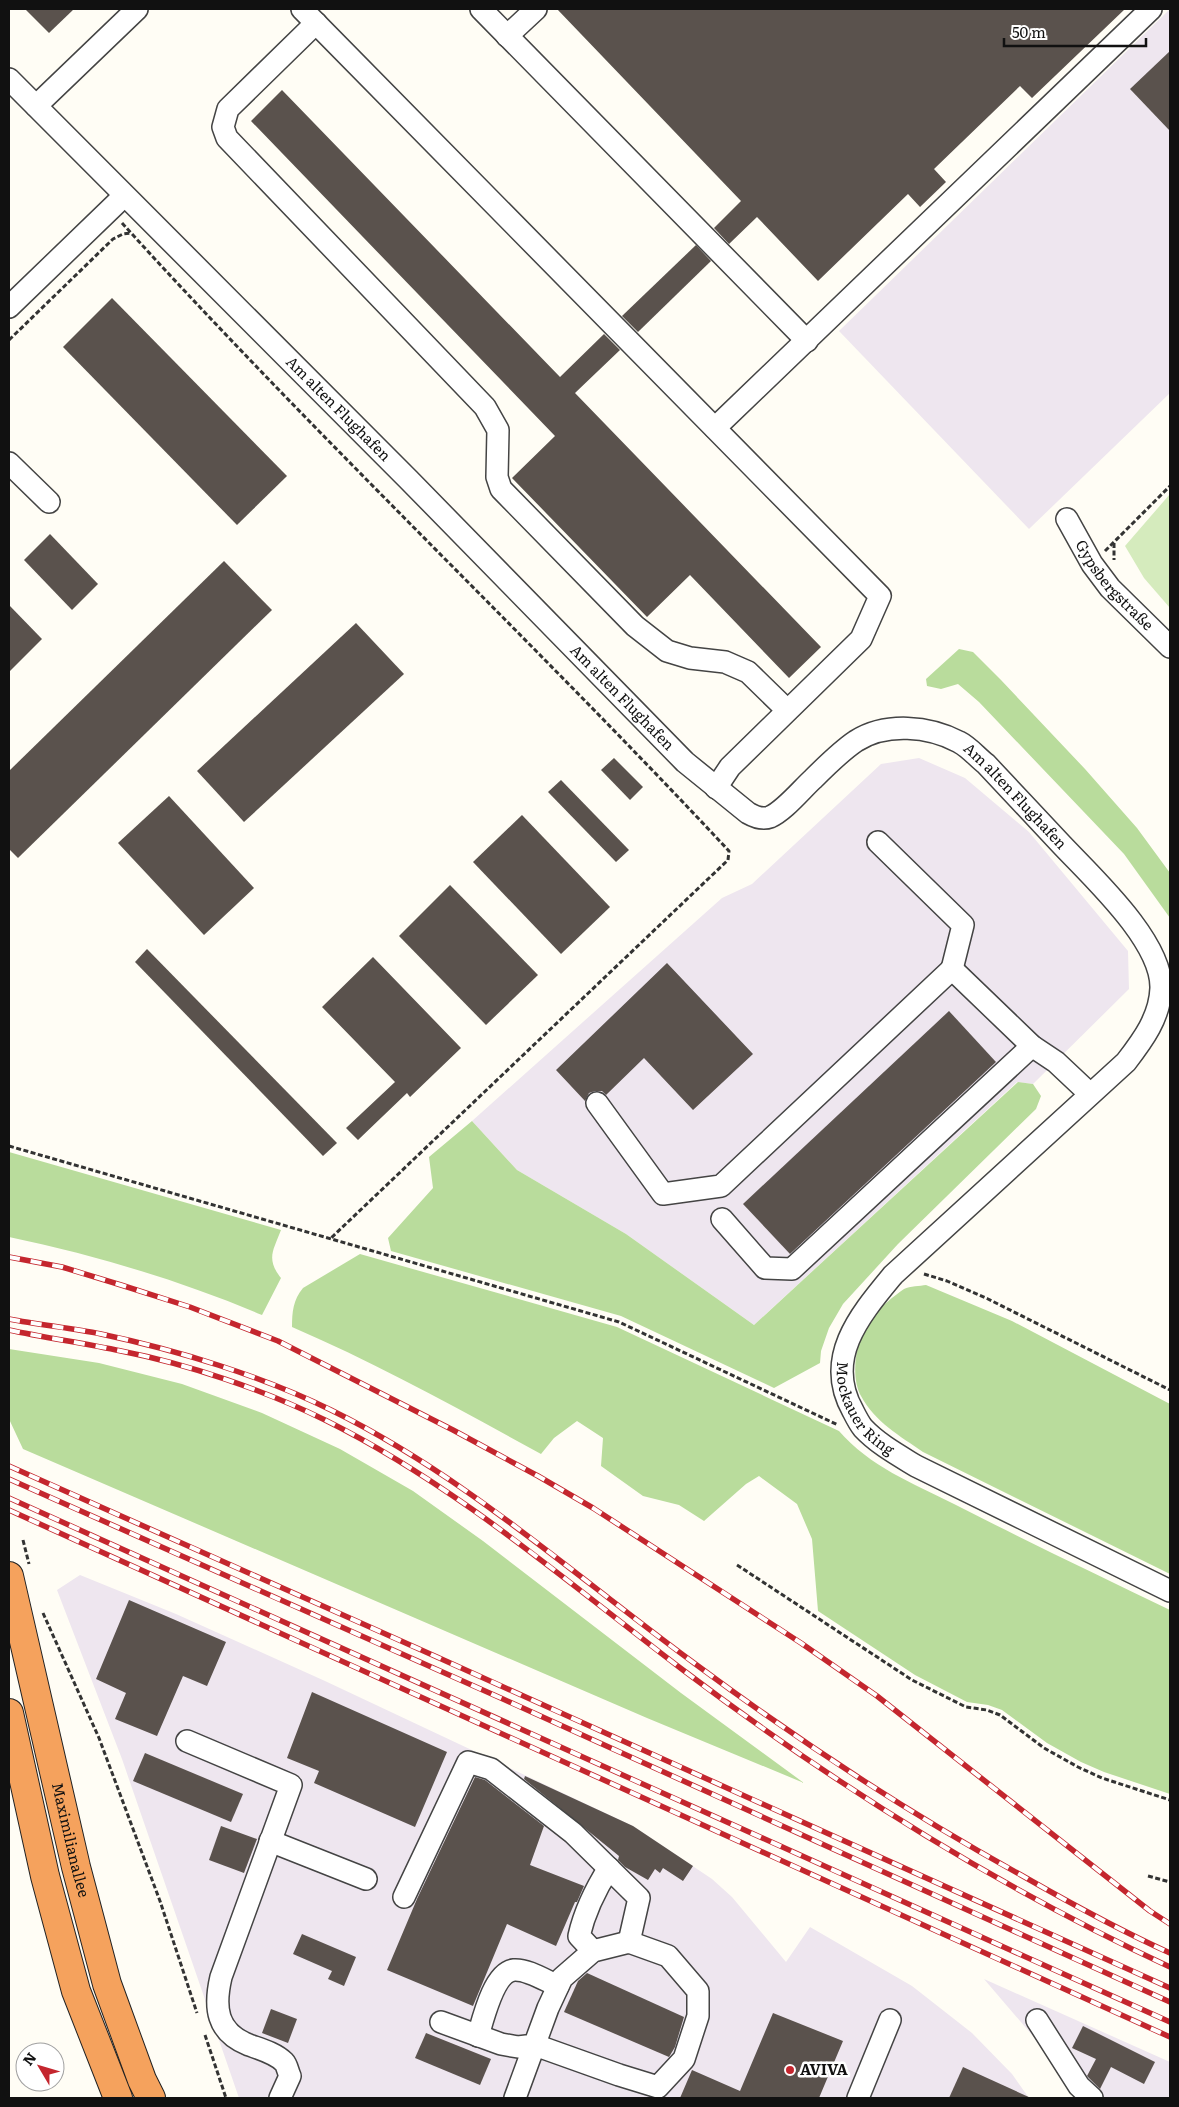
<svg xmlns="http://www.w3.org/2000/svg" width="1179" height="2107" font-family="Literata,serif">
<rect width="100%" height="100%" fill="#fffdf5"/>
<g fill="#eee6ef">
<path d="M1170,9V393L1029,529L839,331Z"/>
<path d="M919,758L965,778L1029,832L1128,951L1129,989L1033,1084L1017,1082L754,1325L626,1234L517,1170L472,1121L722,898L752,884L881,764Z"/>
<path d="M80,1575L176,1614L325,1681L633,1826L712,1879L732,1897L786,1962L810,1927L912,1986L972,2033L1012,2074L1029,2098H239L122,1759L57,1590Z"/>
<path d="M984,1979L1170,2062V2098H1086Z"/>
</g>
<path fill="#d5ebbd" d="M1170,494V608L1144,578L1125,546Z"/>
<g fill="#b9dc9c">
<path d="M959,649L973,652L1001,680L1085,769L1137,828L1170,873V918L1124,854L979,702L958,684L941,689L927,686L926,679Z"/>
<path d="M1018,1082L1033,1084L1041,1096L1036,1109L898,1244L843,1304L829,1328L821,1351L820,1363L774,1388L621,1316L391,1251L388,1238L433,1188L429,1157L472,1121L517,1170L626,1234L754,1325Z"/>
<path d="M9,1152L281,1230C273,1251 266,1259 281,1278L262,1315C182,1281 95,1255 9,1237Z"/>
<path d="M360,1254L617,1327L839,1431C869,1466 914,1484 954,1504C1026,1541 1098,1575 1170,1610V1794L1104,1772L1081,1762L1047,1743L1002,1710L988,1705L967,1702L915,1675L818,1611L812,1539L797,1504L759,1476L746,1484L704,1521L679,1505L643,1496L601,1466L603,1438L577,1421L554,1438L541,1454C459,1409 378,1364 292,1327C292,1312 293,1300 303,1288Z"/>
<path d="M926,1285L1012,1321L1170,1404V1574L923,1452C900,1436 875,1422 861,1396C849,1374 857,1335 872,1317C880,1307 894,1296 904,1289C910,1286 920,1286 926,1285Z"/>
<path d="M9,1349L99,1363L182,1384L262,1413L340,1449L413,1491L483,1541L681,1693L804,1783L647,1718L23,1449L9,1419Z"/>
</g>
<g fill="#5a524d">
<path d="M25,9H74L49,33Z"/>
<path d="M557,9H1125L1032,98L1020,86L934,169L946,182L920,207L908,194L818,281L757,217L729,244L714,228L741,201Z"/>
<path d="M1170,51V131L1130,89Z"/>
<path d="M282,90L560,377L604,334L620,350L575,393L821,647L789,678L690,575L647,617L512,478L555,436L251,121Z"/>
<path d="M696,245L711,261L638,332L622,316Z"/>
<path d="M112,298L287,476L237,525L63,347Z"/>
<path d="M50,534L98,584L72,610L24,560Z"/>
<path d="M224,561L272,610L18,858L9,849V771Z"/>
<path d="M9,605L42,639L9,672Z"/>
<path d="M356,623L404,674L244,822L197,771Z"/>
<path d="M614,758L643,787L630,800L601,770Z"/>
<path d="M561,780L629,850L616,862L548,792Z"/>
<path d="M169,796L254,888L204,935L118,843Z"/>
<path d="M522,815L610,907L561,954L473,862Z"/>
<path d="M450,885L538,975L486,1025L399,936Z"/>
<path d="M147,949L337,1143L323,1156L135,962Z"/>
<path d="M373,957L461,1048L410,1097L407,1093L358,1140L346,1128L395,1082L322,1007Z"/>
<path d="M667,963L753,1054L693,1110L644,1058L606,1095L602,1091H595L589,1093L585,1101L556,1070Z"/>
<path d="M949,1011L996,1062L790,1254L743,1204Z"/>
<path d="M129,1600L226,1642L207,1686L183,1676L157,1736L115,1719L126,1693L96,1679Z"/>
<path d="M312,1692L447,1752L415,1827L314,1783L319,1771L287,1758Z"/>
<path d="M145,1753L243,1794L231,1822L133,1781Z"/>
<path d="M525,1776L633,1826L693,1866L683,1881L663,1868L660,1873L655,1869L648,1880L625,1867L618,1860L619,1856L524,1779Z"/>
<path d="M475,1777L485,1780L544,1826L530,1865L584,1886L577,1902H575L556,1946L507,1924L473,2006L387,1970L417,1899Z"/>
<path d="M221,1826L257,1839L244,1873L209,1860Z"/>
<path d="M302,1934L356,1957L344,1986L328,1979L332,1971L293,1954Z"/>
<path d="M587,1973L684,2017L675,2047L669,2057L564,2012L578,1981Z"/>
<path d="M271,2009L297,2019L288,2043L262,2033Z"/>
<path d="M773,2013L843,2041L819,2098H680L692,2070L740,2091Z"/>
<path d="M1083,2026L1155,2062L1144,2084L1111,2067L1100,2089L1087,2076L1096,2059L1072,2048Z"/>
<path d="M426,2033L491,2059L480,2085L415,2058Z"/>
<path d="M963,2067L1031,2098H949Z"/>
</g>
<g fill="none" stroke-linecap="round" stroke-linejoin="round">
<defs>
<g id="minor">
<path d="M302,9L880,596L861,639L730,767L716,788"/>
<path d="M481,9L807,341"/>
<path d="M316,23L228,109L223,127L227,138L485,407L498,430L497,477L501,489L635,626L667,651L690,658L725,662L748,672L787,710"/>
<path d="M507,36L536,9"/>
<path id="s1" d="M9,79L409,480L685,762L748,813C755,817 762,820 770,817C784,811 801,790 813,779C826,766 841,751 856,741C886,722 929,726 959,742C969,747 977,757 986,764C1011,791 1036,817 1061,844C1092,877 1162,941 1161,988C1160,1017 1143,1040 1126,1062L893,1275C860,1315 823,1358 853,1411C856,1417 859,1423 863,1428C878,1444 898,1455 916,1466L1170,1591"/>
<path d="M36,106L137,9"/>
<path d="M9,307L124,196"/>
<path d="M715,428L1151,9"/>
<path d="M9,463L49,502"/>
<path id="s2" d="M1067,519L1092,564L1110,588L1170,647"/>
<path d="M878,842L963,925L952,969"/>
<path d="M597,1103L663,1194L721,1186L952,969L1032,1046L1056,1062L1090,1094"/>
<path d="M722,1219L765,1268L792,1269L1032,1046"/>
<path d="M187,1741L291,1785L221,1977C214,2007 216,2032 249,2045C260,2049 275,2053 284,2062C287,2065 288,2072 290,2076L280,2098"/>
<path d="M270,1841L366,1879"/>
<path d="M404,1897L468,1762L491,1769L573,1833L639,1898L629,1942"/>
<path d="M593,1951L579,1936C585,1910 595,1890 609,1868"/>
<path d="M1037,2020L1079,2086L1092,2098"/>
<path d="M441,2022L501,2044L518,2047L535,2045L619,2075L658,2087L684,2059L698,2016V1991L668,1956L629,1942L593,1951L562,1978L548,2008L515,2098"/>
<path d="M478,2036C483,2019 494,1972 514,1970C528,1969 546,1981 558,1986"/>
<path d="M858,2098L890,2020"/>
</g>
<g id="highway">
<path id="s3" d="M9,1576L76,1867L107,1984L142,2080L151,2098"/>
<path d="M9,1713L45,1876L76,1991L118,2098"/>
</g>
</defs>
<use href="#minor" stroke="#444" stroke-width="24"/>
<use href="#highway" stroke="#222" stroke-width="30"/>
<g stroke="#333" stroke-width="3" stroke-dasharray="5 2.5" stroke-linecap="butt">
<path d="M122,223C318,439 530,638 729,851L728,860L330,1239"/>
<path d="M9,340L113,239L123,234L131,233"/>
<path d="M1114,543V560"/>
<path d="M1105,551L1170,486"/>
<path d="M9,1146L619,1322L838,1425"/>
<path d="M924,1274L947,1281L988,1299L1170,1390"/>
<path d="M23,1540L29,1564"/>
<path d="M737,1565L912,1680L966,1707L987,1710L1000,1715L1044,1748L1078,1767L1102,1778L1170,1800"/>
<path d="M43,1613L99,1738L160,1901L197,2013"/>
<path d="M1148,1876L1170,1882"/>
<path d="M205,2035L226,2098"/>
</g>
<use href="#minor" stroke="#fff" stroke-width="21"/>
<use href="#highway" stroke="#f5a25d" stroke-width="28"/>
<defs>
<g id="rail">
<path d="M9,1257L62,1267L121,1285L190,1307L278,1341L453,1430L538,1476L593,1508L801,1643L877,1696L1150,1911L1170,1924"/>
<path d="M9,1319C40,1325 71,1328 101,1334C177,1350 262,1376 331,1410C465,1476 575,1576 694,1663C799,1741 907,1812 1021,1875C1070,1903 1119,1930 1170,1953"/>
<path d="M9,1330C46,1338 84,1343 121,1351C188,1364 264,1390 325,1420C456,1485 567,1582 683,1670C834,1784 998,1887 1170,1967"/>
<path d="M9,1466L437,1657L1170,1988"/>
<path d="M9,1479L503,1699L1170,2002"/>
<path d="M9,1498L1170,2022"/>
<path d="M9,1510L1170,2037"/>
</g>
</defs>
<use href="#rail" stroke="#c4262e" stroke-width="5.5"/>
<use href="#rail" stroke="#fff" stroke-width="4" stroke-dasharray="11" stroke-linecap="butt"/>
</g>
<circle fill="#c4262e" stroke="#fff" stroke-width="2" cx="790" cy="2070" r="5"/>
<g text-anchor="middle" stroke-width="5" stroke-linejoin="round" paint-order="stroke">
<g font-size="15" fill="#111" stroke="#fff">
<text dy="5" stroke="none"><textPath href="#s1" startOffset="466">Am alten Flughafen</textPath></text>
<text dy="5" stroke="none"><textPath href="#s2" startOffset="82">Gypsbergstraße</textPath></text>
<text dy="5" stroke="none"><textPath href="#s1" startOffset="871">Am alten Flughafen</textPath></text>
<text dy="5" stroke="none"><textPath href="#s1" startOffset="1366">Am alten Flughafen</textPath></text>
<text dy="5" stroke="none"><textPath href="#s1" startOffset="2166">Mockauer Ring</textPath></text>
<text dy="5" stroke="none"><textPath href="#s3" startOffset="271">Maximilianallee</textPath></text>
</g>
<g font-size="15" font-weight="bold" fill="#111" stroke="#fff" text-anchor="start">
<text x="800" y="2075">AVIVA</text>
</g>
</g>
<rect width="1179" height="2107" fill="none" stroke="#111111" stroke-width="20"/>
<g transform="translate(40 2067) rotate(308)"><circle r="24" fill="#ffffff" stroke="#a0a0a0"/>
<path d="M0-4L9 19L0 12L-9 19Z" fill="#c4262e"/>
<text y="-8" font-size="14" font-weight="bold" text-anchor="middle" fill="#111111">N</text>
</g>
<path d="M1004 38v8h142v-8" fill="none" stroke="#111111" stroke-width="2.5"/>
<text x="1012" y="38" font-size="15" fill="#111111" stroke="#ffffff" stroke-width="4" paint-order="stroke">50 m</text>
</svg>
